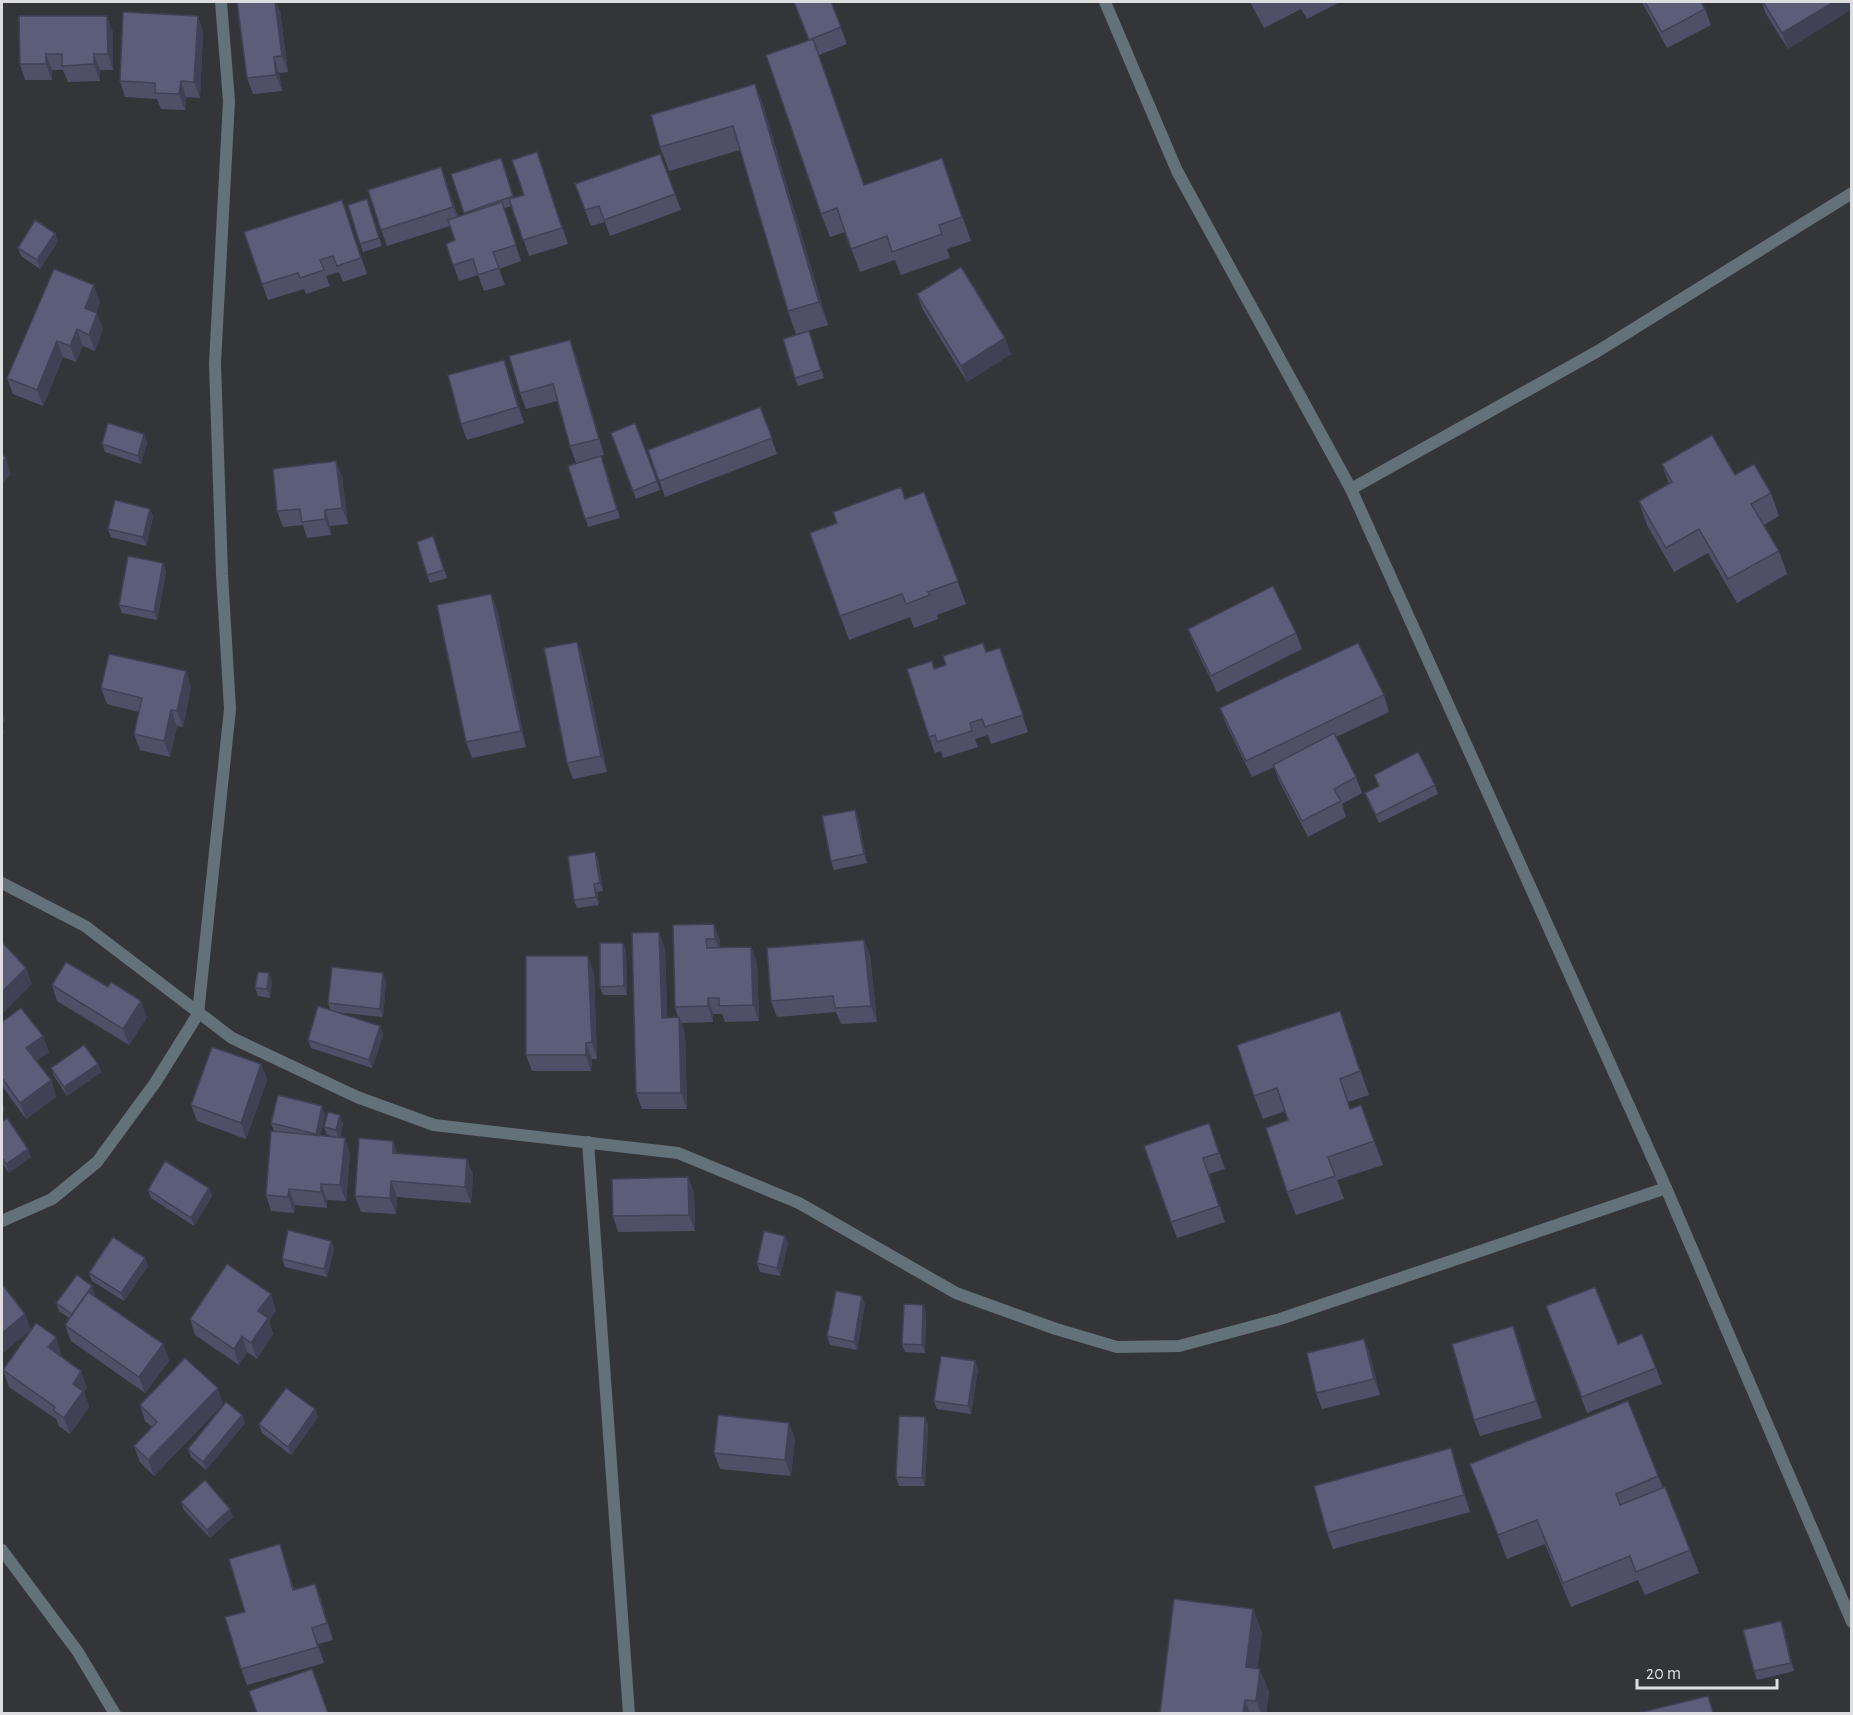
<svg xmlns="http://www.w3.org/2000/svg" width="1853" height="1715" font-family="'Alegreya Sans',sans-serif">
<rect width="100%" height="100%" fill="#343539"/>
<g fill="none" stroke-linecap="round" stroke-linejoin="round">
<g stroke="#637278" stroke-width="12">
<path d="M1105,2L1177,171L1351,489L1666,1188L1852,1622"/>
<path d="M1351,489L1598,351L1852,193"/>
<path d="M2,883L85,926L232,1038L357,1097L434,1125L678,1153L799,1203L956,1293L1056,1329L1117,1347L1179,1346L1280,1319L1666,1188"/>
<path d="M588,1142L629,1714"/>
<path d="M2,1221L52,1199L97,1162L155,1083L198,1014L230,709L222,574L215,363L229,101L221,2"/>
<path d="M2,1550L78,1652L115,1714"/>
</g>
</g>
<g fill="#4f5068">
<path d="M831,2L847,44L819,55L864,185L942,158L971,241L947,249L950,258L901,275L895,260L860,272L845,232L830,237L821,214L809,40Z"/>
<path d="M1250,2H1340L1307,19L1301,9L1264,28Z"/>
<path d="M1642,2H1701L1705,9L1711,25L1667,48Z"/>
<path d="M1762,2H1851L1788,49L1766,14Z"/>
<path d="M280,11L288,72L279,73L282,91L253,94L247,78Z"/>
<path d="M19,16L113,32V70H100V81L68,82L63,70H52V80H25L20,64Z"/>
<path d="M203,32L200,98L186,97L185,110L161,109L157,99L125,97L120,81Z"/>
<path d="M755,84L764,108L828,325L796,334L788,311L740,150L669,171L660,147Z"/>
<path d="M537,152L568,244L529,256L512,206L504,208L521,261L499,269L505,285L484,291L478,275L459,281L446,244L455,240L450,226L387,246L381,230L441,167L458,217L464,215L451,174L501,158L514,197L524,195Z"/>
<path d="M660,154L681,210L610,236L605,222L591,226L575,184Z"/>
<path d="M367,199L382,246L363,252L348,205Z"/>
<path d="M342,200L367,274L343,282L339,272L326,276L330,286L306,294L304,289L268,300L262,284Z"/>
<path d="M55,233L58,241L40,269L21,256L18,248Z"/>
<path d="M917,294L1011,354L967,382L923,310Z"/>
<path d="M100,302L96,313L103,329L95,351L83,346L76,362L63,357L43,406L13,394L7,378Z"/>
<path d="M809,331L824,378L798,386L795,378Z"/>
<path d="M576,356L604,455L576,463L570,446L557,401L526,409L520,393Z"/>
<path d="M504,360L510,376L524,423L467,440L461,424Z"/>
<path d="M760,407L777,454L665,497L648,450Z"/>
<path d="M635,423L660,490L636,499L611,433Z"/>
<path d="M144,434L147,443L141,464L105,452L102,444Z"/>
<path d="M336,461L342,477L348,524L330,526L331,535L307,538L303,525L283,527L277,511Z"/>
<path d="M604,464L620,518L588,527L568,466Z"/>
<path d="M1662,464L1735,475L1771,493L1779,516L1764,525L1779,551L1787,574L1737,603L1708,553L1674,572L1647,525L1639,501L1669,484Z"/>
<path d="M924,492L966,604L937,615L938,619L914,628L910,617L849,640L810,533Z"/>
<path d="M150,509L153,517L146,546L111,537L108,529Z"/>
<path d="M436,545L447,578L430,583L427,575Z"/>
<path d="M163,563L166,572L157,620L122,613L119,605Z"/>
<path d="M491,594L497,610L526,747L472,758L466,742Z"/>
<path d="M1188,629L1296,633L1302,649L1217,692L1194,645Z"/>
<path d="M577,642L583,658L607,772L573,779L567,763Z"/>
<path d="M983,643L987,652L1000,648L1028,732L991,744L988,735L975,739L978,747L943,758L941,751L935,753L929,737L932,661L935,669L946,665Z"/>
<path d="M186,671L191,687L183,727L177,726L170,757L140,750L134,734L139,712L107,704L101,688Z"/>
<path d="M1384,695L1389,712L1336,737L1356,777L1362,793L1342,804L1346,817L1308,837L1279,781L1274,767L1252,777L1226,724L1220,708Z"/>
<path d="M1374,775L1435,785L1438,794L1379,823L1368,801L1365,793L1378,786Z"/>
<path d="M858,818L867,863L834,870L831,861Z"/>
<path d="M595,852L598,860L603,891L597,892L599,905L577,908L574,900Z"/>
<path d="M673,925L720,940V947H751L757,963L759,1021L725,1022L722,1014H713V1022L681,1023L685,1033L687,1109H642L636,1093L665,948L667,1018L678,1017L675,1007Z"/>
<path d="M864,940L870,956L877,1022L841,1024L836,1012L777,1017L771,1001Z"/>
<path d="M623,943L626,951L627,995H603L600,987Z"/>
<path d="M594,973L597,1059H592L591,1071H532L526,1055Z"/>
<path d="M272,981L270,998L258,996L255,988Z"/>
<path d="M386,981L383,1017L335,1012L380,1026L383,1035L372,1068L311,1048L308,1040L331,1011L328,1003Z"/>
<path d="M52,985L147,1017L129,1045L57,1001Z"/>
<path d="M2,1022L43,1036L49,1052L36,1061L51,1080L56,1097L26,1119L2,1086Z"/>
<path d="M1348,1034L1369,1095L1348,1102L1350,1109L1361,1105L1383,1165L1337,1180L1344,1199L1296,1215L1287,1192L1288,1120L1285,1111L1263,1119L1254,1096Z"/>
<path d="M98,1064L101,1072L67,1096L54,1076L51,1068Z"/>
<path d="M261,1064L267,1080L246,1139L197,1121L191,1105Z"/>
<path d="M325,1114L320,1136L334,1137L327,1135L324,1127L343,1124L340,1138H345L350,1154L346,1201L327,1200V1208L295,1205L294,1213L271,1211L266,1195L277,1132L274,1131L271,1123Z"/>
<path d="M2,1122L31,1157L9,1173L2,1163Z"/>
<path d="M1209,1123L1225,1169L1209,1174L1225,1222L1177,1238L1171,1222Z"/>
<path d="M398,1154L467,1159L473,1175L471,1203L397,1197L396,1214L361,1212L355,1196Z"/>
<path d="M688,1177L694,1193L695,1231L618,1232L613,1216Z"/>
<path d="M209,1188L212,1196L194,1226L151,1198L148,1190Z"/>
<path d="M785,1236L788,1244L780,1276L760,1272L757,1263Z"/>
<path d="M331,1241L334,1249L327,1277L285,1267L282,1259Z"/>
<path d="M148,1266L124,1301L92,1281L89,1273Z"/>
<path d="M95,1294L94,1296L163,1344L169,1361L145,1393L71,1341L65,1325L69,1318L59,1311L56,1303Z"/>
<path d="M865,1304L857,1350L830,1345L827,1336Z"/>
<path d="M923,1305L926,1313L925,1353L905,1352L902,1344Z"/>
<path d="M276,1310L269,1321L273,1334L257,1359L247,1352L239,1365L195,1335L190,1319Z"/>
<path d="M1552,1322L1618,1344L1656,1368L1662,1384L1587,1413Z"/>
<path d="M1364,1339L1370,1355L1380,1395L1322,1409L1316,1393Z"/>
<path d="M1519,1342L1542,1418L1480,1436L1474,1420Z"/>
<path d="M61,1353L60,1355L87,1387L84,1392L89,1407L70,1434L59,1426L56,1419L9,1387L3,1370Z"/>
<path d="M978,1369L971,1414L937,1409L934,1401Z"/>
<path d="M223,1404L154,1476L140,1462L134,1446L152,1427L145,1421L140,1405Z"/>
<path d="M242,1415L245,1423L206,1470L191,1457L188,1449Z"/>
<path d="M318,1417L291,1455L262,1433L259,1424Z"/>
<path d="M925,1417L928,1425L925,1486H899L896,1477Z"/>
<path d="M789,1423L795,1439L791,1476L720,1469L714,1453Z"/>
<path d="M1456,1464L1470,1512L1333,1549L1327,1533Z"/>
<path d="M1470,1464L1658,1476L1690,1550L1699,1573L1645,1595L1638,1580L1571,1607L1545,1544L1507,1559Z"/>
<path d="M181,1502L233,1517L210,1538L184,1510Z"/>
<path d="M285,1560L294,1589L315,1584L321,1600L333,1640L318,1644L324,1663L247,1685L241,1669L245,1612Z"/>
<path d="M1253,1609L1262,1633L1257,1668L1269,1692L1266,1713H1160Z"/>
<path d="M1781,1621L1784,1629L1794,1671L1757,1680L1754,1671Z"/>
</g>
<g fill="#404155">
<path d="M275,2H276L280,11L288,72L282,56Z"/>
<path d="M1834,2H1851V10L1788,49L1782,33Z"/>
<path d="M107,16L113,32V70L108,54Z"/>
<path d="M198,16L203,32L200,98L194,82Z"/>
<path d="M46,54L52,70V80L46,64Z"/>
<path d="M94,54L100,70V81L94,64Z"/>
<path d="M274,57L279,73L282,91L276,75Z"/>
<path d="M181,81L186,97L185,110L179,94Z"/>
<path d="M755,84L764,108L828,325L819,302Z"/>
<path d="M441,167L447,183L459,223L453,207Z"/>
<path d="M55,233L58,241L40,269L37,260Z"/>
<path d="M94,285L100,302L91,325L85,308Z"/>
<path d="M97,313L103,329L95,351L89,335Z"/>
<path d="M77,329L83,346L76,362L70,346Z"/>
<path d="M1005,338L1011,354L967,382L961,366Z"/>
<path d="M570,340L576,356L604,455L599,439Z"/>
<path d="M57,341L63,357L43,406L37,390Z"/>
<path d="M504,360L510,376L524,423L518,407Z"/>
<path d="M144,434L147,443L141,464L138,456Z"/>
<path d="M6,458L11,474L2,485V462Z"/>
<path d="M336,461L342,477L348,524L342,508Z"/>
<path d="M150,509L153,517L146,546L143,537Z"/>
<path d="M325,510L330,526L331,535L325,519Z"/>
<path d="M163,563L166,572L157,620L154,612Z"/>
<path d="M491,594L497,610L526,747L521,731Z"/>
<path d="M577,642L583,658L607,772L601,756Z"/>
<path d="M186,671L191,687L183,727L177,711Z"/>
<path d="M2,710L5,720L2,725L4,732L2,736Z"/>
<path d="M171,710L177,726L170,757L164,741Z"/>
<path d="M855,810L858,818L867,863L864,854Z"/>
<path d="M595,852L598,860L603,891L600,883Z"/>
<path d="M594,884L597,892L599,905L596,897Z"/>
<path d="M714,924L720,940L721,955L715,939Z"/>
<path d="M659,932L665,948L668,1034L662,1018Z"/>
<path d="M864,940L870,956L877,1022L871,1006Z"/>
<path d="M623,943L626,951L627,995L624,986Z"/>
<path d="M751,947L757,963L759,1021L753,1005Z"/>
<path d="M588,956L594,973L597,1059L592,1042Z"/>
<path d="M26,968L32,984L2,1014V992Z"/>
<path d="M269,973L272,981L270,998L267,989Z"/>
<path d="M383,973L386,981L383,1017L380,1009Z"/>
<path d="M708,998L713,1014V1022L708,1006Z"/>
<path d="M141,1001L147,1017L129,1045L123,1029Z"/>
<path d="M679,1017L685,1033L687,1109L681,1093Z"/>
<path d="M380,1026L383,1035L372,1068L369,1060Z"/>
<path d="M43,1036L49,1052L32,1064L26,1048Z"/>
<path d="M586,1043L592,1059L591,1071L586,1055Z"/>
<path d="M98,1064L101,1072L67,1096L64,1087Z"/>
<path d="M261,1064L267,1080L246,1139L241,1123Z"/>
<path d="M51,1080L56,1097L26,1119L20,1103Z"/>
<path d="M2,1100L5,1110L2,1113Z"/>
<path d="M322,1106L325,1114L319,1142L316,1134Z"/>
<path d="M340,1115L343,1124L339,1139L336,1130Z"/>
<path d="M345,1138L350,1154L346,1201L340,1185Z"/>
<path d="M393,1141L399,1157L393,1153Z"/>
<path d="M28,1149L31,1157L9,1173L6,1164Z"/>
<path d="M467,1159L473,1175L471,1203L465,1187Z"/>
<path d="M688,1177L694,1193L695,1231L689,1215Z"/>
<path d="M391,1181L397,1197L396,1214L390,1198Z"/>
<path d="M321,1184L327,1200V1208L321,1192Z"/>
<path d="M209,1188L212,1196L194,1226L191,1218Z"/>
<path d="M289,1189L295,1205L294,1213L288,1197Z"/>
<path d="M785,1236L788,1244L780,1276L777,1268Z"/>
<path d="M331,1241L334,1249L327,1277L324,1269Z"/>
<path d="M145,1258L148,1266L124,1301L121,1293Z"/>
<path d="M92,1286L95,1294L75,1323L72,1314Z"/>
<path d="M271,1294L276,1310L269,1321L273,1334L257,1359L251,1343L258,1311Z"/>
<path d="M862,1296L865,1304L857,1350L854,1342Z"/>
<path d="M923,1305L926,1313L925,1353L922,1345Z"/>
<path d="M25,1314L31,1330L2,1354V1333Z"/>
<path d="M1513,1326L1519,1342L1542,1418L1536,1401Z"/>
<path d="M242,1336L247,1352L239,1365L234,1349Z"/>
<path d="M56,1337L61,1353L54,1363L48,1347Z"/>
<path d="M1364,1339L1370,1355L1380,1395L1374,1379Z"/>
<path d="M163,1344L169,1361L145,1393L139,1377Z"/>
<path d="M975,1361L978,1369L971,1414L968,1406Z"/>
<path d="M81,1371L87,1387L84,1392L89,1407L70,1434L64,1418L73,1384Z"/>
<path d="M218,1388L223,1404L154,1476L148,1460Z"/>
<path d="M315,1409L318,1417L291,1455L288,1447Z"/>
<path d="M242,1415L245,1423L206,1470L203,1462Z"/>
<path d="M925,1417L928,1425L925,1486L922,1478Z"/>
<path d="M789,1423L795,1439L791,1476L785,1460Z"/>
<path d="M1451,1448L1456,1464L1470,1512L1464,1495Z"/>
<path d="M230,1509L233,1517L210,1538L207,1530Z"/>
<path d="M315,1584L321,1600L333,1640L327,1623Z"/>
<path d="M1253,1609L1262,1633L1255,1690L1246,1667Z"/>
<path d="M1781,1621L1784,1629L1794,1671L1791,1663Z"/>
<path d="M312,1628L318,1644L324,1663L318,1647Z"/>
<path d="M1260,1669L1269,1692L1266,1713H1261L1256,1701Z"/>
<path d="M1245,1700L1250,1713H1243Z"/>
</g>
<g fill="#5c5d79" stroke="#404155" stroke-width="1.5">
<path d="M237,2H275L282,56L274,57L276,75L247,78Z"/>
<path d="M794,2H831L841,27L809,40Z"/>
<path d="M1645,2H1701L1705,9L1662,32Z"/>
<path d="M1763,2H1834L1782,33Z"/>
<path d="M123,12L198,16L194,82L181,81L179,94L155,93V83L120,81Z"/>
<path d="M19,16H107L108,54H94V64L62,66V54H46V64H20Z"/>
<path d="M813,39L864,185L942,158L962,217L939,225L942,234L892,252L887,236L851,249L837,208L821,214L766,55Z"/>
<path d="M755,84L819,302L788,311L733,126L660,147L651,115Z"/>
<path d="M537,152L562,228L523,240L509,199L524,195L512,160Z"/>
<path d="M660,154L675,194L604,220L599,206L585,210L575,184Z"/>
<path d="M501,158L513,196L464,213L451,174Z"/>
<path d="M441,167L453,207L381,230L368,190Z"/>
<path d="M367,199L379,238L360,244L348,205Z"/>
<path d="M342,200L361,258L337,266L333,256L320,260L324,270L300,278L298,273L262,284L244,232Z"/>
<path d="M502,202L516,245L493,252L499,268L478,275L473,259L453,265L446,244L455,240L448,220Z"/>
<path d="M35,220L55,233L37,260L18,248Z"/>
<path d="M961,267L1005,338L961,366L917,294Z"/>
<path d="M54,269L94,285L85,308L97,313L89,335L77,329L70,346L57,341L37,390L7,378Z"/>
<path d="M809,331L821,370L795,378L783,339Z"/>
<path d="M570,340L599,439L570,446L553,384L520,393L509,356Z"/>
<path d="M504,360L518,407L461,424L448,375Z"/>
<path d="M760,407L772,438L659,481L648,450Z"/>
<path d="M108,423L144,434L138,456L102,444Z"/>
<path d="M635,423L657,481L633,491L611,433Z"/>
<path d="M1712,435L1735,475L1754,464L1771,493L1751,504L1779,551L1728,579L1699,529L1666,548L1639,501L1672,482L1662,464Z"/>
<path d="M2,454L6,458L2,462Z"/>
<path d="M601,456L617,510L585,519L568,466Z"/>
<path d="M336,461L342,508L325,510V519L302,522L300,509L277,511L273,469Z"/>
<path d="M901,487L905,499L924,492L958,581L928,592L930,595L906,604L902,594L840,616L810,533L837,523L833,512Z"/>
<path d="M115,500L150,509L143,537L108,529Z"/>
<path d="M433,536L444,570L427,575L417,542Z"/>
<path d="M128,556L163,563L154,612L119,605Z"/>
<path d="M1273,586L1296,633L1211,676L1188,629Z"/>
<path d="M491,594L521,731L466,742L437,605Z"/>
<path d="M577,642L601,756L567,763L544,648Z"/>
<path d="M983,643L986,652L1000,648L1023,715L985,727L982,719L970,723L972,731L937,742L935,735L929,737L907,669L932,661L934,669L946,665L943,656Z"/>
<path d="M1358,643L1384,695L1246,761L1220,708Z"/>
<path d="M109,654L186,671L177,711L171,710L164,741L134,734L142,698L101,688Z"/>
<path d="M1334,733L1356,777L1334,789L1341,801L1302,821L1273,765Z"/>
<path d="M1418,752L1435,785L1376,815L1365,793L1379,786L1374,775Z"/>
<path d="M855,810L864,854L831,861L822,816Z"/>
<path d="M595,852L600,883L594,884L596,897L574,900L568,856Z"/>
<path d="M714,924L715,939H706L707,948L751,947L753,1005L719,1006V998H708V1006L675,1007L673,925Z"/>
<path d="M659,932L662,1018L679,1017L681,1093H636L632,933Z"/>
<path d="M864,940L871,1006L835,1008L833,996L771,1001L767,948Z"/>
<path d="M2,942L26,968L2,992Z"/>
<path d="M600,943H623L624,986L600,987Z"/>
<path d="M526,956H588L592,1042L586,1043V1055H526Z"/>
<path d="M66,962L108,987L111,982L141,1001L123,1029L52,985Z"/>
<path d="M332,967L383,973L380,1009L328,1003Z"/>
<path d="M258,972L269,973L267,989L255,988Z"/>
<path d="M318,1006L380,1026L369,1060L308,1040Z"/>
<path d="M21,1008L43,1036L26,1048L51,1080L20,1103L2,1078V1022Z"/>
<path d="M1340,1011L1360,1071L1340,1079L1350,1109L1361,1105L1374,1141L1328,1157L1335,1176L1287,1192L1266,1128L1288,1120L1277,1088L1254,1096L1237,1045Z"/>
<path d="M84,1045L98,1064L64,1087L51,1068Z"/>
<path d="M212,1047L261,1064L241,1123L191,1105Z"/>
<path d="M278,1095L322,1106L316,1134L271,1123Z"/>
<path d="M328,1112L340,1115L336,1130L324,1127Z"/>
<path d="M7,1118L28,1149L6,1164L2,1158V1122Z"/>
<path d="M1209,1123L1219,1153L1203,1158L1219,1206L1171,1222L1144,1146Z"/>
<path d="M271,1131L345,1138L340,1185L321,1184V1192L289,1189L288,1197L266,1195Z"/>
<path d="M359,1138L393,1141V1153L467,1159L465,1187L391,1181L390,1198L355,1196Z"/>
<path d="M165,1161L209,1188L191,1218L148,1190Z"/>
<path d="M688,1177L689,1215L613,1216L612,1179Z"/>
<path d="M288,1230L331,1241L324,1269L282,1259Z"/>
<path d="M764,1231L785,1236L777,1268L757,1263Z"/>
<path d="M113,1237L145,1258L121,1293L89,1273Z"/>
<path d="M227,1264L271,1294L258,1311L268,1318L251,1343L242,1336L234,1349L190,1319Z"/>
<path d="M77,1275L92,1286L72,1314L56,1303Z"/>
<path d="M2,1284L25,1314L2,1333Z"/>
<path d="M1595,1287L1618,1344L1642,1334L1656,1368L1582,1397L1546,1306Z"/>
<path d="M836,1291L862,1296L854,1342L827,1336Z"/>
<path d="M88,1292L163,1344L139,1377L65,1325Z"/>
<path d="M904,1304L923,1305L922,1345L902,1344Z"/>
<path d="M36,1323L56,1337L48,1347L81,1371L73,1384L83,1391L64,1418L53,1410L55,1407L3,1370Z"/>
<path d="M1513,1326L1536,1401L1474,1420L1452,1344Z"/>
<path d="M1364,1339L1374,1379L1316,1393L1307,1353Z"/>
<path d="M941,1356L975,1361L968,1406L934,1401Z"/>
<path d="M185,1358L218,1388L148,1460L134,1446L157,1422L140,1405Z"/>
<path d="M286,1388L315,1409L288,1447L259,1424Z"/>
<path d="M1628,1401L1658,1476L1616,1494L1620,1505L1665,1487L1690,1550L1636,1572L1630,1556L1563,1583L1537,1520L1498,1535L1470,1464Z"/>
<path d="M226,1402L242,1415L203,1462L188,1449Z"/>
<path d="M718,1415L789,1423L785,1460L714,1453Z"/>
<path d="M899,1416L925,1417L922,1478L896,1477Z"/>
<path d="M1451,1448L1464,1495L1327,1533L1314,1486Z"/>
<path d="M205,1480L230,1509L207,1530L181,1502Z"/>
<path d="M280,1544L293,1590L315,1584L327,1623L312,1628L318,1647L241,1669L225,1617L245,1612L229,1559Z"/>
<path d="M1174,1599L1253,1609L1246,1667L1260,1669L1256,1701L1245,1700L1243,1713H1160Z"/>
<path d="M1781,1621L1791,1663L1754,1671L1743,1630Z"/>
<path d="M312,1669L328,1713H257L249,1691Z"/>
<path d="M1708,1696L1713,1713H1638Z"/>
</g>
<rect width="1853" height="1715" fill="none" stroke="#dedee1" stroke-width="6"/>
<path d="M1637 1679v9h140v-9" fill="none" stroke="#dedee1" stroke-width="3"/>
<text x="1646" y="1679" font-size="18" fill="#dedee1" stroke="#343539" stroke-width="4.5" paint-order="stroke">20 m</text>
</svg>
